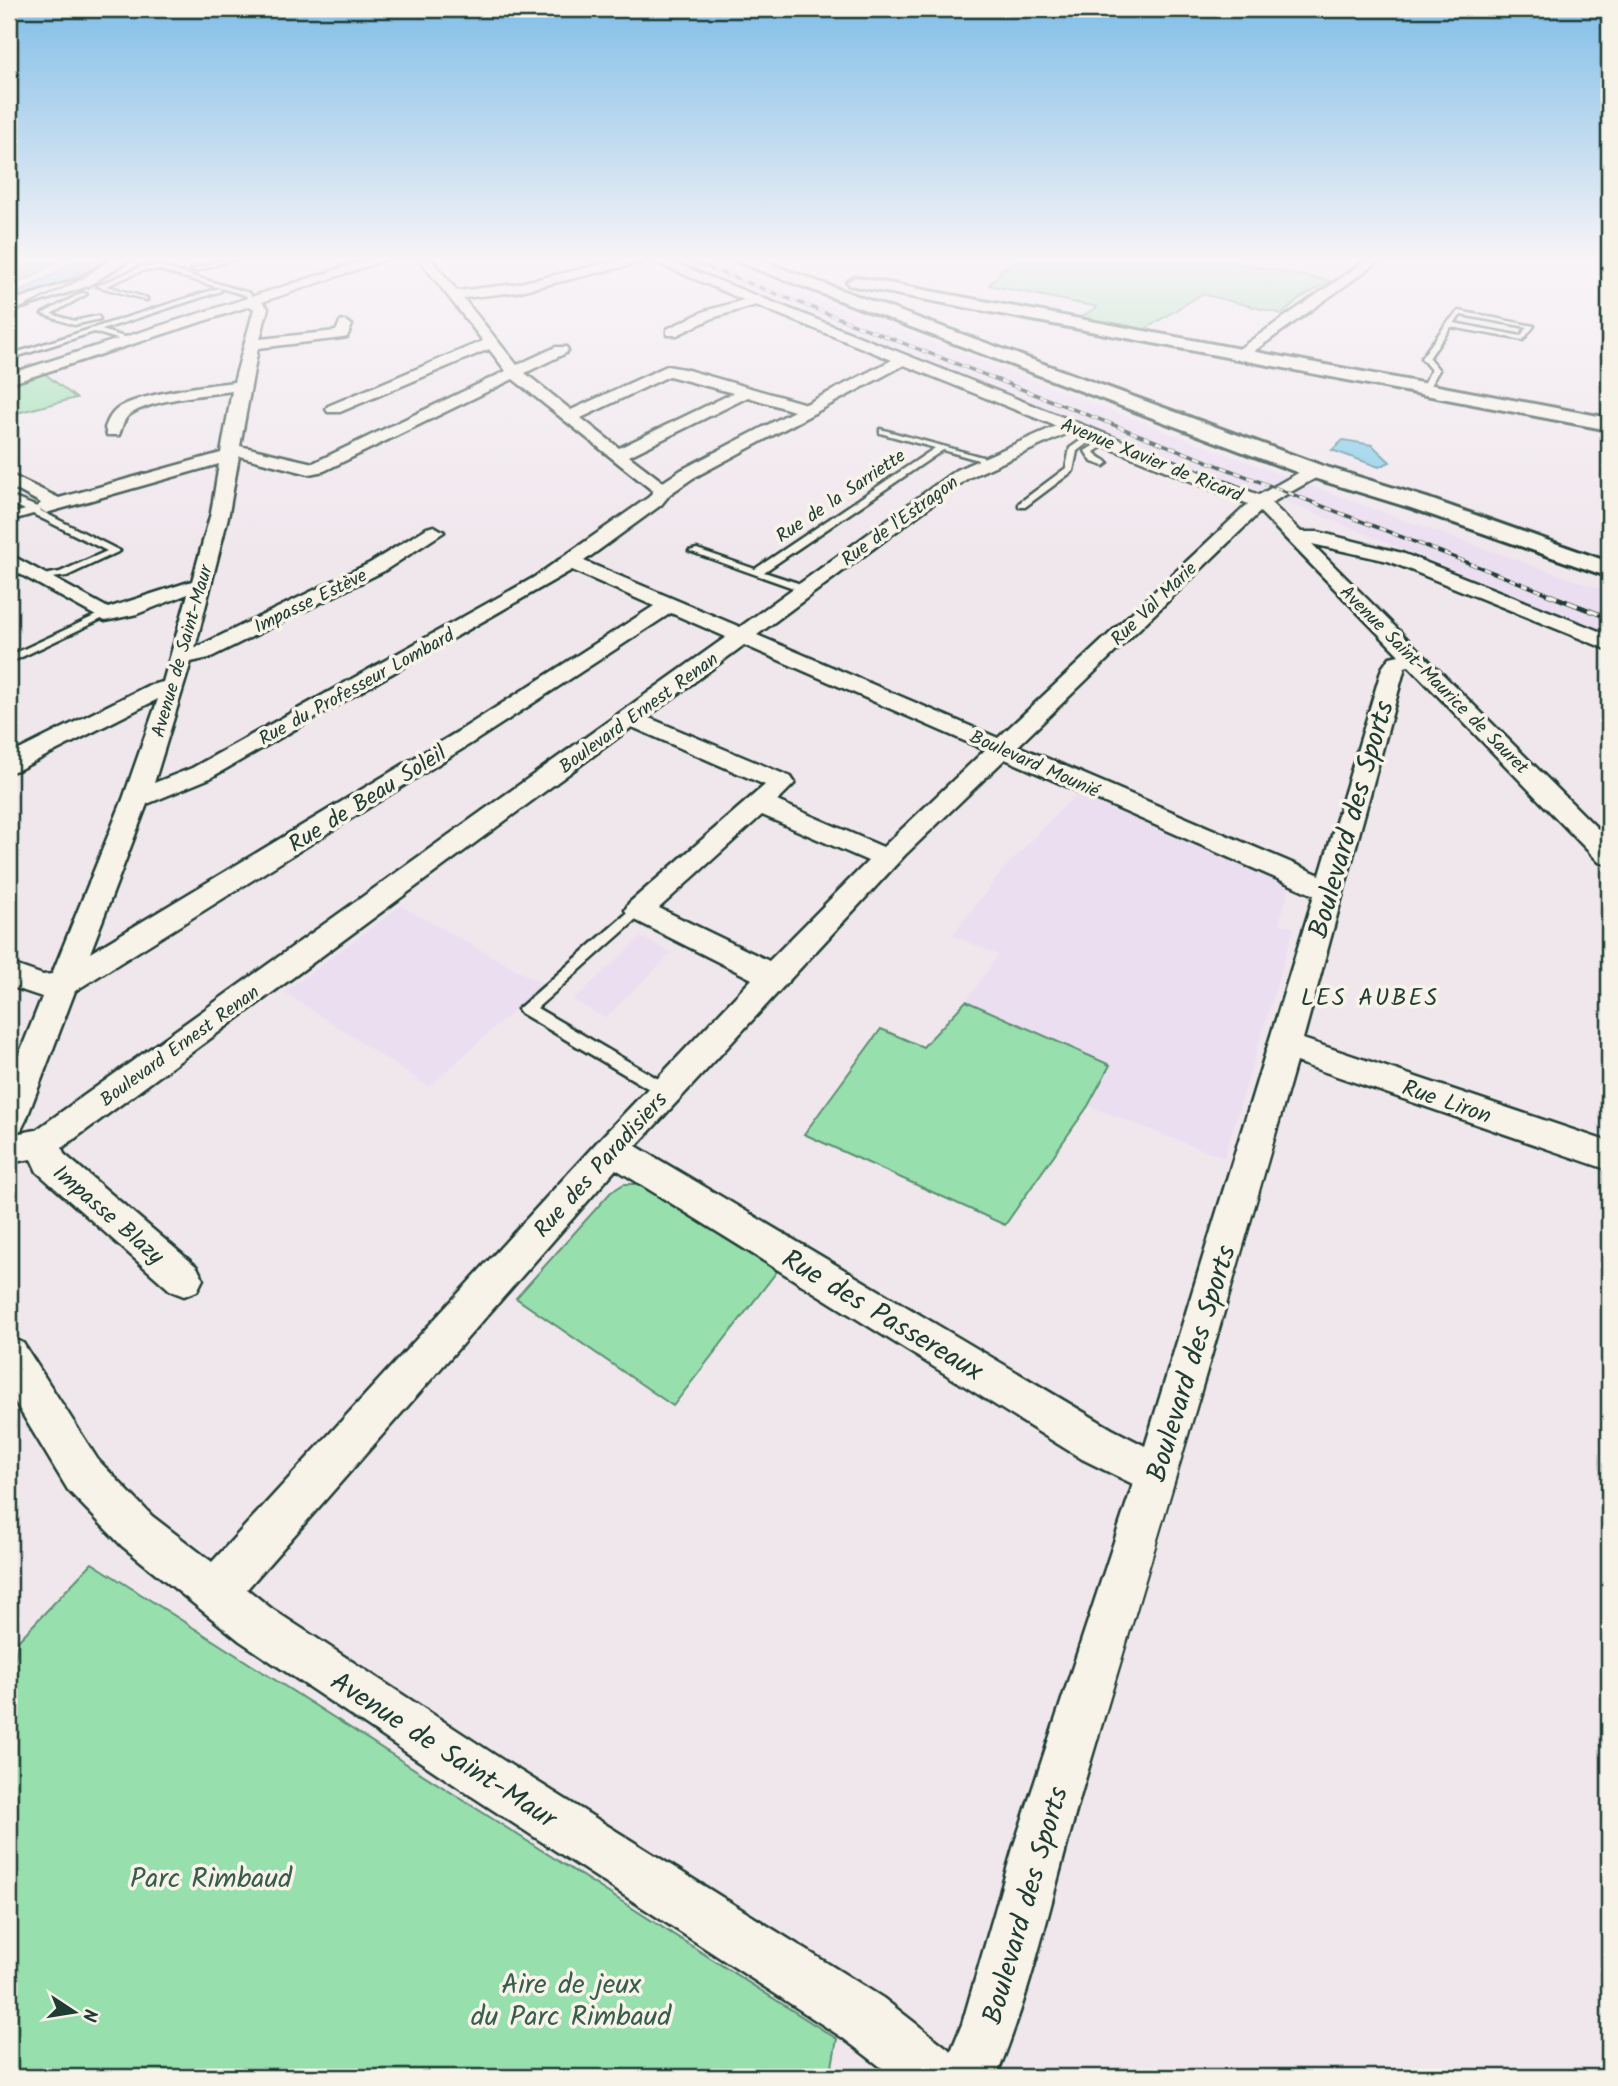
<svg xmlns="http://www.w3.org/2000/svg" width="1618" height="2086" font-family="Kalam,sans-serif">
<rect width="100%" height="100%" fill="#f0e7ed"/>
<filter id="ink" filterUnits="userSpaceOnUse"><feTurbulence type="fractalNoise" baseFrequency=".0143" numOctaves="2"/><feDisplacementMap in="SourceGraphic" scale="14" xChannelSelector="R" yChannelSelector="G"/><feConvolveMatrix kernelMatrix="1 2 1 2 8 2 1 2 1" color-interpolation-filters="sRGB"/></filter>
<g filter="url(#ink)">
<g fill="#ebdef1">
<path d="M665,259H708L1370,508L1609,592V633L1290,503L1069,419Z"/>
<path d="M1076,794L1290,887L1279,923L1294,928L1224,1158L1088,1106L1005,1225L804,1134L881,1029L923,1047L966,1001L998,955L952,935L1001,872Z"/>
<path d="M401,906L543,984L429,1087L284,992Z"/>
<path d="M641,937L672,953L605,1018L573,1000Z"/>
</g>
<g fill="#97e0ae" stroke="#5b8e71" stroke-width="2">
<path d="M23,259H59L33,276L9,286V266Z"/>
<path d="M1021,259H1214L1331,281L1300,298L1282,314L1202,294L1142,331L1078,319L1097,307L989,285L1001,272L999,271Z"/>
<path d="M44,373L76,398L9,415V384Z"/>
<path d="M966,1001L1110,1065L1088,1106L1005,1225L804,1134L881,1029L923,1047Z"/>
<path d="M624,1184H638L778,1270L673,1406L516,1298L611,1192Z"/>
<path d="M92,1563L837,2039L830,2077H9V1694L18,1641Z"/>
</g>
<g fill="#86cde8" stroke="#5d93a0" stroke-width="2">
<path d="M78,259H98C73,278 40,298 9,301V298L58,272Z"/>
<path d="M1343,440L1372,445L1390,462L1379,467L1332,450Z"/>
</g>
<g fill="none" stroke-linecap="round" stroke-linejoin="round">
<defs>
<g id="lane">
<path d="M226,259H235L196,271L191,270Z"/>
<path d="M159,266L249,293L256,301L251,302L245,295L159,270H144L106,286L147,298V300L97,286L141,267Z"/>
<path d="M219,288L221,291L101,330L131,339V343L94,332L9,359V355Z"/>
<path d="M82,293L87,294L51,314L74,321L98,316L100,319L74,325L42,314Z"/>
<path d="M1459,311L1534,326L1523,340L1451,327L1429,358L1439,370L1426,392H1420L1431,370L1421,358L1447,323ZM1461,315L1527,327L1521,336L1454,323Z"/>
<path d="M880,429L993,460L989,463L943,450L764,572L810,587V591H802L689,551L697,549L755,569L935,448L880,433Z"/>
<path d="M1090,434L1097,436L1077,451L1073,471L1025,507H1019V503L1066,468L1070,448Z"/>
<path d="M1104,439L1111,441L1094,452C1098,458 1104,458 1108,463L1104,466L1092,462L1085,451Z"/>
<path d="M9,496L40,508L41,511L120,551L67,576L38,580V576L60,572L107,551L33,514L9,521V515L25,510L9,502Z"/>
<path d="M101,613L110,615L9,663V656Z"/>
<path d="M639,905L644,907L646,910L644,913L537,1008L672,1087L674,1092L672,1097L666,1099L521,1013L518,1009L634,907Z"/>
</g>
<g id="street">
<path d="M370,259H388L262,302L268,308L260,339L336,331L340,322L345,321L352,325L347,337L342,338L258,348L240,446L313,463L506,371L489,349L340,412H328L326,409L328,406L483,341L419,259H431L457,291L516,284L625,259H645L643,262L516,292L463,298L517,365L556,347H566L568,350L566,353L525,373L571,410L667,366L684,369L806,404L892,360L756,305L715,317L677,335H667V329L705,311L744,300L648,259H664L1259,495L1309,467H1321L1324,471L1321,475L1271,503L1301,532H1318L1402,553L1609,635V650L1388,561L1312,544L1609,840V865L1599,862L1409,666L1405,667L1303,1039L1609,1142V1170L1296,1062C1228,1301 1158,1539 1086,1777C1056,1877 1036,1981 996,2077H894L843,2038L467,1793L240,1641L122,1546L68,1490L9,1392V1337L23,1343L98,1460L152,1516L212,1562L600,1139L752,979L629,917L625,910L629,903L765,785L632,727L62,1148L64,1154L197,1267L203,1279L197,1291L184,1296L171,1291L37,1172L31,1159L9,1163V1135L36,1130L726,637L671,613L475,741L75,991L26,1120L21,1130L9,1134V1080L42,997L9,986V963L43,975L52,974L123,799L158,699L18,770L9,772V755L147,686L163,682L188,594L137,614L105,621L9,568V554L108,608L192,581L211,513L219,464L46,513L37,507L41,503L9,486V474L59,498L221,453L232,391C205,395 151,399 129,415C123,420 122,428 119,435H107L105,428C107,422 111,414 116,410C135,394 208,385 234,382L254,309L250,306L9,384V374ZM904,365L1056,426L956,470L740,627L584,561L661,505L670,494L693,478ZM669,376L733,393L619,448L581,418ZM513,379L653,491L649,497L533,578L192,768L154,783L191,662L209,658L384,571L444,532L434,526L427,528L370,563L195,648L229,513L239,456L309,474L324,471ZM748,397L794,411L681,470L663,482L629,456ZM1070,432L1248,504L998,738L757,635L968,478ZM1260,512L1399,655L1390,657L1382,668L1320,875L1018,746ZM572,570L654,606L459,731L90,953L147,804L210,778ZM744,645L985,750L883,847L777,801L795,783L791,777L647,717ZM1005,759L1314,895L1145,1446L1112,1429L636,1146L905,855ZM762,815L868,861L769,961L659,908ZM616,1169L1082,1459L1133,1484L1013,1848L962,2024L951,2051L883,1998L501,1759L272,1609L247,1589Z"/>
<path d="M1368,259H1382L1243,359H1233L1231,356L1233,353Z"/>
</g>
<g id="secondary">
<path d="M112,259H130L88,286L9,312V302L76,280Z"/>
<path d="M735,259H756L1323,466L1427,498L1609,562V577L1411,508L1307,476L738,262Z"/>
<path d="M855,277L1609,418V430L849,285L847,282Z"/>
</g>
</defs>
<use href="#lane" stroke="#1f3d34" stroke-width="5"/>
<use href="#street" stroke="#1f3d34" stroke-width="5"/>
<use href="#secondary" stroke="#1f3d34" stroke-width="6"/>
<use href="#lane" fill="#f7f3e8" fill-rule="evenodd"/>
<use href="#street" fill="#f7f3e8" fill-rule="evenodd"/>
<use href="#secondary" fill="#f7f3e8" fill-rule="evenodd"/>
<path stroke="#1f3d34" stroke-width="2" d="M9,315L84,277L109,259"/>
<defs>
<path id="rail-far1" d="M687,259L1551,595"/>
<path id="rail" d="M1547,594L1609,618"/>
</defs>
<use href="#rail-far1" stroke="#1f3d34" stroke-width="3.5"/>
<use href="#rail" stroke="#1f3d34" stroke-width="5"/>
<use href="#rail-far1" stroke="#f7f3e8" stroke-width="2.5" stroke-dasharray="7" stroke-linecap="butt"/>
<use href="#rail" stroke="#f7f3e8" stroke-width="3.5" stroke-dasharray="11" stroke-linecap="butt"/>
</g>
</g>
<linearGradient id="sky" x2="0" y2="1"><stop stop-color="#81bee8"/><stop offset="0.47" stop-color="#f8f4f7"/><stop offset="1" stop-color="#f8f4f7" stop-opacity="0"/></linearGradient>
<rect width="1618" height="551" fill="url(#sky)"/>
<g text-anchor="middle" stroke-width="7" stroke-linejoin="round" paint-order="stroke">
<g font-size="19" fill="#1f3d34" stroke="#f7f3e8">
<text transform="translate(1152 459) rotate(22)" y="7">Avenue Xavier de Ricard</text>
<text transform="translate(840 495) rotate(-34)" y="7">Rue de la Sarriette</text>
<text transform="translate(899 520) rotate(-36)" y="7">Rue de l'Estragon</text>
<text transform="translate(310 600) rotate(-26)" y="7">Impasse Estève</text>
<text transform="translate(1153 603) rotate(-44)" y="7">Rue Val Marie</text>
<text transform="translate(181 651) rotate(-74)" y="7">Avenue de Saint-Maur</text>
<text transform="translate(1435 679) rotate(45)" y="7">Avenue Saint-Maurice de Sauret</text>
<text transform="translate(356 686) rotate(-29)" y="7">Rue du Professeur Lombard</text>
<text transform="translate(638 712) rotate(-36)" y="7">Boulevard Ernest Renan</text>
<text transform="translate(1035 763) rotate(24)" y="7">Boulevard Mounié</text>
<text transform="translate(179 1045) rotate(-36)" y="7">Boulevard Ernest Renan</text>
</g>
<g font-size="23" fill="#1f3d34" stroke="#f7f3e8">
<text transform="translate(367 798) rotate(-32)" y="8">Rue de Beau Soleil</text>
<text transform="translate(1447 1101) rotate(19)" y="8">Rue Liron</text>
<text transform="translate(600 1164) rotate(-48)" y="8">Rue des Paradisiers</text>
<text transform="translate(109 1214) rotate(41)" y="8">Impasse Blazy</text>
</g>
<g font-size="24" letter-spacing="2" fill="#1f3d34" stroke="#f7f3e8">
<text x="1370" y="1005">LES AUBES</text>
</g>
<g font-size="28" fill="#1f3d34" stroke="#f7f3e8">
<text transform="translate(1350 819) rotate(-74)" y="10">Boulevard des Sports</text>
<text transform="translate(883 1314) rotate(31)" y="10">Rue des Passereaux</text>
<text transform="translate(1190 1363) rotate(-73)" y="10">Boulevard des Sports</text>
<text transform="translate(444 1749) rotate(33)" y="10">Avenue de Saint-Maur</text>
<text transform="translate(1024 1905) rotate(-74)" y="10">Boulevard des Sports</text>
</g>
<g font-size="28" fill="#375e4c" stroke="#f7f3e8">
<text x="211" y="1887">Parc Rimbaud</text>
<text x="571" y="1993">Aire de jeux<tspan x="571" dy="32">du Parc Rimbaud</tspan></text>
</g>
</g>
<rect width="1618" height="2086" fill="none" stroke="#f7f3e8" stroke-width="35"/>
<rect x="18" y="18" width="1583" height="2051" fill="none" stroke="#1f3d34" stroke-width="2.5" filter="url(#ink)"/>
<g transform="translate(74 2012) rotate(102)" stroke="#f7f3e8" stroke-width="5" paint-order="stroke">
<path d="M0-5L12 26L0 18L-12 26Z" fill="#1f3d34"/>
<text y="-10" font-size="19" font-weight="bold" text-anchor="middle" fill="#1f3d34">N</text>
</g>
</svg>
